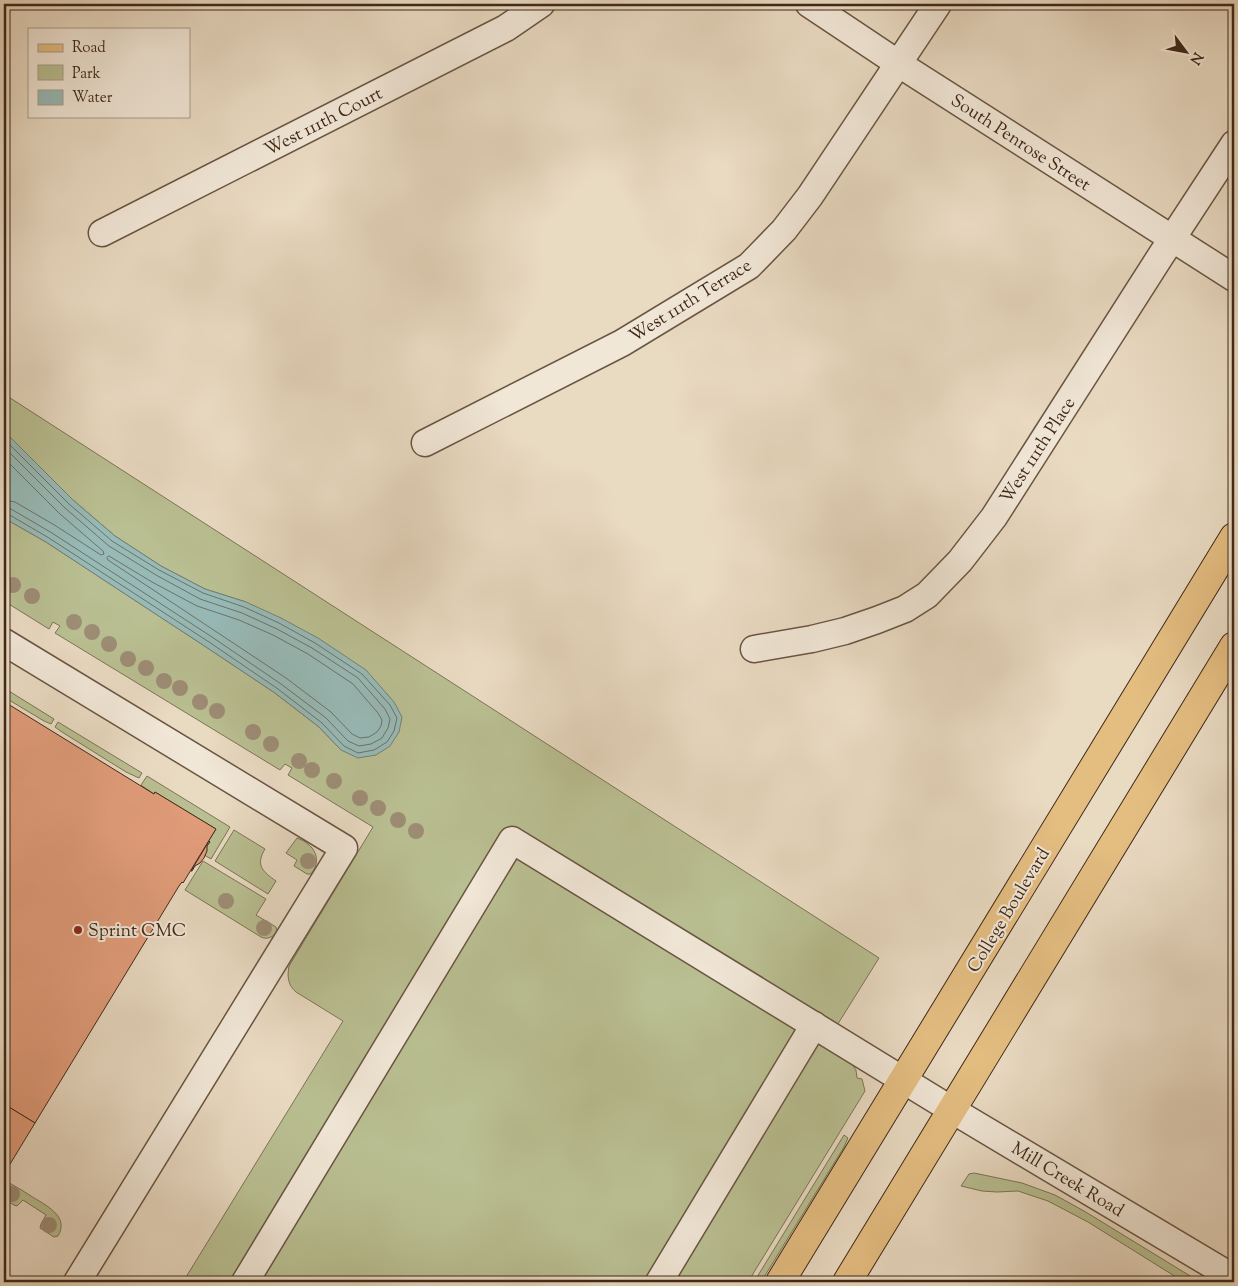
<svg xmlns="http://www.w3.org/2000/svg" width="1238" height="1286" font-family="'Sorts Mill Goudy',serif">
<rect width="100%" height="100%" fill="#e9dac2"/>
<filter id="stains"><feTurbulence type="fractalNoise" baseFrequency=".004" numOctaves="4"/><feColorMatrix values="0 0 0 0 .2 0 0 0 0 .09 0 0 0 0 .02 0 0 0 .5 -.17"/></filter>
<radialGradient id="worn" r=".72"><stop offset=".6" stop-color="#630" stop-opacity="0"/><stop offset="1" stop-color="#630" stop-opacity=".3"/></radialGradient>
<g fill="#b9bf92" stroke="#7c7455">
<path d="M4,394L879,958L826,1043L852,1064L856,1070L857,1078L862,1079L865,1091L748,1282H183L343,1021L296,992C288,985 287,977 289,966L373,827L288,775L292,768L285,764L280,770L55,633L60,626L53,622L49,629L4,601V518L46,542L206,647L275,693L319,727L341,750L246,602L205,589L161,566L115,536L73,500L4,431Z"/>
<path d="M4,688L54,719L51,724L44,721L4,697Z"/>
<path d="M58,722L142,773L139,778L126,772L62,732L55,727Z"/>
<path d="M147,776L230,827L211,859L201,853L216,829L155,792L154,794L141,785Z"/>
<path d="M234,830L265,849C255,865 263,872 276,881L268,894L215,861Z"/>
<path d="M297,838C314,844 323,859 311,874H307L294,866L297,860L286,853Z"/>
<path d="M203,861L266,899L256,915L276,927L277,932C273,937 267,940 261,937L185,890Z"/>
<path d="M844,1135L848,1138L844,1147L761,1282H754Z"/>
<path d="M974,1173L1022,1183L1055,1195L1084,1211L1200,1282H1184L1088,1222L1048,1201L1018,1191L997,1192L982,1191L961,1186L969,1174Z"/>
<path d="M4,1180C13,1185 22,1190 31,1196C45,1205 70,1216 58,1236L54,1237L40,1228L41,1224L46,1215L23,1200L17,1206L14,1205L4,1199Z"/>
</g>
<path fill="#97bab7" stroke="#748077" d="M4,431L73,500L115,536L161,566L205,589L246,602L281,618L318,638L366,670L394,702L402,717L399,732L390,746L376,755L358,758L341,750L319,727L275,693L206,647L46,542L4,518Z"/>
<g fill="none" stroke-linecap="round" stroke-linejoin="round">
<g stroke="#6c7268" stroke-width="1">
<path d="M4,439L69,504L112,541L159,570L203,593L244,607L279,623L315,643L362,674L390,705L397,718L394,731L387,742L374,750L358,753L344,746L322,723L278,689L209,642L49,538L8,514H4"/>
<path d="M4,447L65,508L109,546L156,575L200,599L242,613L277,629L312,648L358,678L385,709L390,719L388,728L382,738L371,744L359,746L348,741L326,718L281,684L212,637L52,533L11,509L4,507"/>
<path d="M4,458L60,514L103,551L104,554L101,555L56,526L15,502L4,500"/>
<path d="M109,556L152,582L197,606L239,620L273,635L308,654L353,684L378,713L382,720L381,726L377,732L369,737L360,738L352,734L331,712L286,678L108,560L107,558Z"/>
</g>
</g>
<g fill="#e19c7a" stroke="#402918">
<path d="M8,704L154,794L155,792L216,829L183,883L182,882L179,886L35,1123L4,1104V712Z"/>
<path d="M209,841L210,842L207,846V851L204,858L200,863L195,866L192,871H191Z"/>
<path d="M4,1104L35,1123L4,1174Z"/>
</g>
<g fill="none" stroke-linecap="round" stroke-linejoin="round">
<defs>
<g id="minor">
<path d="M809,4L899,64L1234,278"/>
<path d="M102,233L506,28L541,4"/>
<path d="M425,443L622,343L749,266L784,230L810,196L938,4"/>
<path d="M4,642L344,848L77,1282"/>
<path d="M754,649L812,639L845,631L877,620L905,609L927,595L960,561L994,517L1160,257L1234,144"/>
<path d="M245,1282L512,840L952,1110L1234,1278"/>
<path d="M659,1282L814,1025"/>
</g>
<g id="major">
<path d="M780,1282L1234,537"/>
<path d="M847,1282L1234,646"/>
</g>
</defs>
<use href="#minor" stroke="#6a5542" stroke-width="29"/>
<use href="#major" stroke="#402918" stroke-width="30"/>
<use href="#minor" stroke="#f1e7d7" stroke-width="26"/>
<use href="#major" stroke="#e4bd81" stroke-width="28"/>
</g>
<g fill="#9d8d75">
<circle cx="13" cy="585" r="8"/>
<circle cx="32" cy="596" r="8"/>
<circle cx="74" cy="622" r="8"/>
<circle cx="92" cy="632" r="8"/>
<circle cx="109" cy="644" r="8"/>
<circle cx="128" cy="659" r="8"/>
<circle cx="146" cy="668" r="8"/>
<circle cx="164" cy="681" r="8"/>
<circle cx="180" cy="688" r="8"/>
<circle cx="200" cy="702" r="8"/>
<circle cx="217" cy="711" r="8"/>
<circle cx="253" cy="732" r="8"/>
<circle cx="271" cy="744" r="8"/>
<circle cx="299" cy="761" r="8"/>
<circle cx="312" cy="770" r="8"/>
<circle cx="334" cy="781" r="8"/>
<circle cx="360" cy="798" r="8"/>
<circle cx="378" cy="808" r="8"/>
<circle cx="398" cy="820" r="8"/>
<circle cx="416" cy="831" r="8"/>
<circle cx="308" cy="861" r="8"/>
<circle cx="226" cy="901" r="8"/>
<circle cx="264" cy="928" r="8"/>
<circle cx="12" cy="1194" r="8"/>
<circle cx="49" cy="1225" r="8"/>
</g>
<circle fill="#8f2418" stroke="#f1e7d7" stroke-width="2" cx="78" cy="930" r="5"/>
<g text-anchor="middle" stroke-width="4" stroke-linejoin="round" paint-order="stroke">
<g font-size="18" fill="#402918" stroke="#f1e7d7">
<text transform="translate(323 121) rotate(-27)" y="6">West 111th Court</text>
<text transform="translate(1021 142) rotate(33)" y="6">South Penrose Street</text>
<text transform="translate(690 300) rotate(-32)" y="6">West 111th Terrace</text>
<text transform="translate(1037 450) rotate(-57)" y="6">West 111th Place</text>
<text transform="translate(1008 910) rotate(-59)" y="6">College Boulevard</text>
<text transform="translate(1068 1179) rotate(31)" y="6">Mill Creek Road</text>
</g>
<g font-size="18" fill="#402918" stroke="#f1e7d7" text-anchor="start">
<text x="88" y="936">Sprint CMC</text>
</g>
</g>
<rect width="1238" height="1286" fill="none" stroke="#e9dac2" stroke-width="20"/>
<rect x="5" y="5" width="1228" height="1276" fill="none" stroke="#402918" stroke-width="2.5"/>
<rect x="10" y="10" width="1218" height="1266" fill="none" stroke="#402918"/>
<rect x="28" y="28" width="162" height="90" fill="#f1e7d7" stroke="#aa9b8b"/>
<rect x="38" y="44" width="25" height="8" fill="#e4bd81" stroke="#aa9b8b"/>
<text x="72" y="52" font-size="15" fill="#402918">Road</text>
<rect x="38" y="65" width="25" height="15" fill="#b9bf92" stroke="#aa9b8b"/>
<text x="72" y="78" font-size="15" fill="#402918">Park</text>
<rect x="38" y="90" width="25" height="15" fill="#97bab7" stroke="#aa9b8b"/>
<text x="72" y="102" font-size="15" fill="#402918">Water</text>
<g transform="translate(1186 52) rotate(122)" stroke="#f1e7d7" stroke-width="4" paint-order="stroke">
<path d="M0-4L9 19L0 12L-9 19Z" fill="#402918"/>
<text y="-8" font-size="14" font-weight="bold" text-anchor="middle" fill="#402918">N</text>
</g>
<rect width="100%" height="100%" filter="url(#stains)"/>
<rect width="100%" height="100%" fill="url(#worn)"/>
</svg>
